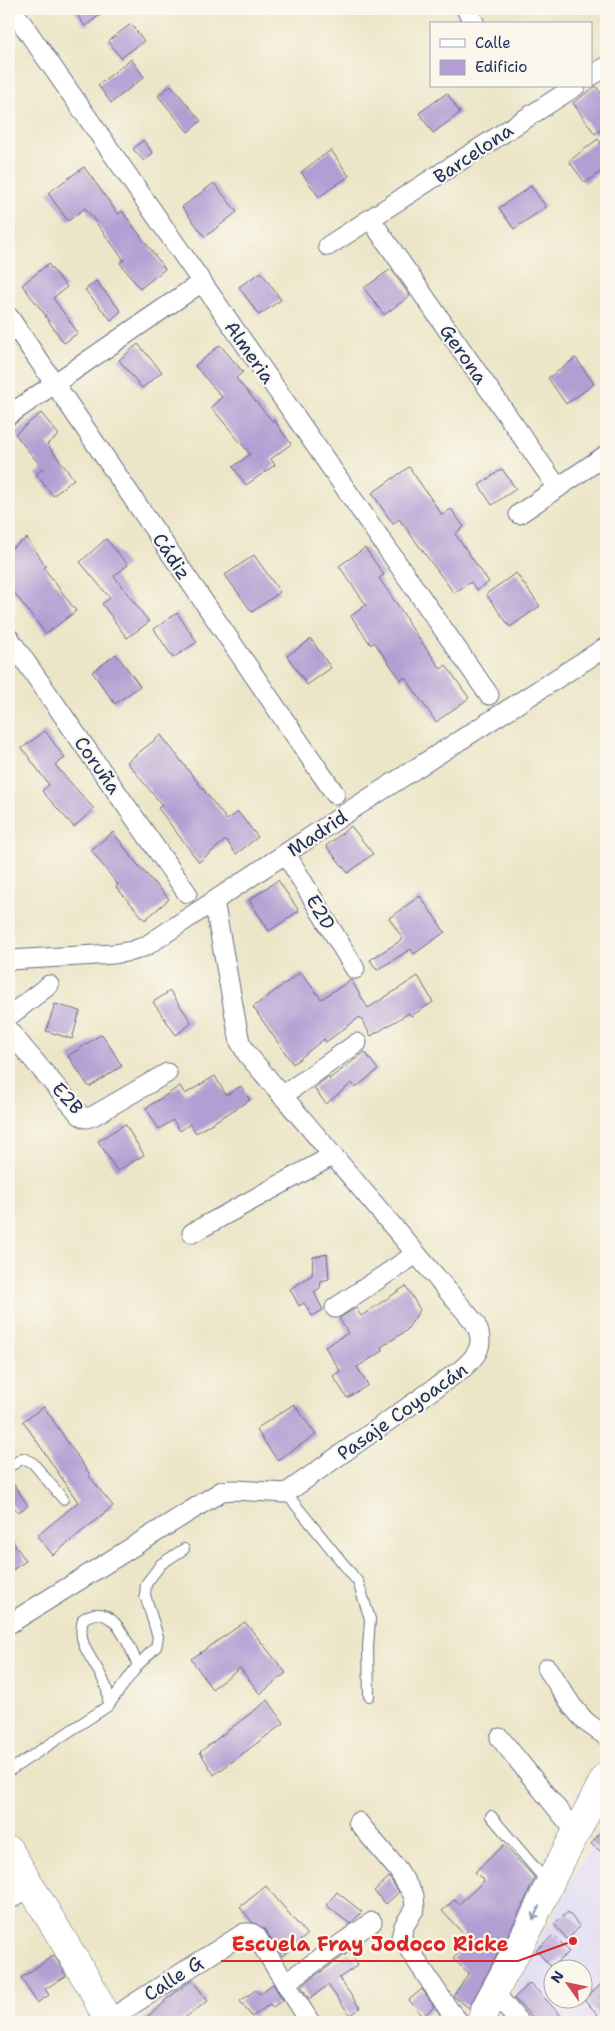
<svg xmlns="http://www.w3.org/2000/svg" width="615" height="2031" font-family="'Shantell Sans',sans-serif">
<rect width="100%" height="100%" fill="#fbf7ec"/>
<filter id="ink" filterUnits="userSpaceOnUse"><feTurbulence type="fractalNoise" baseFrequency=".02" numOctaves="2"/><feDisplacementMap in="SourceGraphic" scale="10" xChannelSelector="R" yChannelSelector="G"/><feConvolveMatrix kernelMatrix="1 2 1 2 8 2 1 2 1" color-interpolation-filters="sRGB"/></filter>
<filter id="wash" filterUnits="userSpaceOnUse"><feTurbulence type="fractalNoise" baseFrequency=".0096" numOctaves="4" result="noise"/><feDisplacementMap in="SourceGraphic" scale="20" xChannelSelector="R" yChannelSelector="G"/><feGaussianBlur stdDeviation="1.12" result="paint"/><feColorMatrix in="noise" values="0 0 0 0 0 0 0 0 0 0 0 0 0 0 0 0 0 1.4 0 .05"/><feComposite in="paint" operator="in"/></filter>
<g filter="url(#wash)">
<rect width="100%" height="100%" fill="#ece5c7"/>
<path fill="#dbd6f7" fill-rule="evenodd" d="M606,1816V1901L601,1907L606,1914V2022H540L514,1991ZM552,1968H582V1998H552Z"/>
<g id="blocks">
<g fill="#b39ed3">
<path d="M73,9H108L85,26Z"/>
<path d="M131,24L144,41L121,58L108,41Z"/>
<path d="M131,59L144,77L111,103L98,85Z"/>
<path d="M171,85L201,121L188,132L158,96Z"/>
<path d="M596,86L606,101V126L595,134L573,103Z"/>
<path d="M447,93L460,113L433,133L419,113Z"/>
<path d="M598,139L606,151V168L585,183L569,161Z"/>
<path d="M143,140L153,153L144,161L133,149Z"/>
<path d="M331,150L349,176L319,197L301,172Z"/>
<path d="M84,167L118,214L122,211L165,269L140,289L120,263L124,260L85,208L68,221L48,193Z"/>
<path d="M214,183L237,212L205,237L182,207Z"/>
<path d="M531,186L546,207L514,229L499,208Z"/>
<path d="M48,264L67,287L53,298L78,333L64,343L45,316H46L22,285Z"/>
<path d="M391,269L410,296L384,315L364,288Z"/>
<path d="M261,272L281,300L259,315L239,287Z"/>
<path d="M96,281L121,311L111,320L85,290Z"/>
<path d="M138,344L162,372L142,388L119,360Z"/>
<path d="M220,345L243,372L236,378L273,422L274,420L291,444L271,459L275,465L246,485L233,467L250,454L211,407L222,397L195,366Z"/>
<path d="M576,358L594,384L566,404L548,378Z"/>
<path d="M41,413L59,435L47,444L74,479L53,496L36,474L43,469L15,434Z"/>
<path d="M409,467L442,515L451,509L464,527L455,534L489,582L477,590L471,582L454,593L399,519L393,524L372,493Z"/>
<path d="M502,469L516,489L492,505L479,485Z"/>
<path d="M27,538L46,566L44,568L76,611L46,634L9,586V550Z"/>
<path d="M106,539L128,565L114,576L149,622L127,638L102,604L110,598L80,562Z"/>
<path d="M365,548L384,575L379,578L407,619L406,620L441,669L446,665L469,698L436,722L405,677L401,680L374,642L371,645L351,616L366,605L339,566Z"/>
<path d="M254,555L280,592L252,612L225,575Z"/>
<path d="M516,573L540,606L510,627L486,594Z"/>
<path d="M177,613L197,642L173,658L154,629Z"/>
<path d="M311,639L331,668L307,685L287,656Z"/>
<path d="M116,654L140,686L115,704L92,672Z"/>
<path d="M45,731L65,758L55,765L94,809L74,827L42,791L49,785L22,748Z"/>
<path d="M161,735L227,820L238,812L258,837L236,854L226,840L199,862L158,808L162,805L127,762Z"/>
<path d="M351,826L373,854L348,873L326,846Z"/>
<path d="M113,832L137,864L169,899L145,920L116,887L118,885L91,850Z"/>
<path d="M278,880L299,911L269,931L249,900Z"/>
<path d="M420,896L445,932L414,954L411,949L377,970L370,960L403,939L389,918Z"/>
<path d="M301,972L321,999L351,980L368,1008L418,976L433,1002L411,1016L409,1013L371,1036L360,1017L326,1042L324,1039L293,1064L253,1007Z"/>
<path d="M170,991L192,1023L176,1035L153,1002Z"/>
<path d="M55,1004L80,1011L72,1039L46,1031Z"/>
<path d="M102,1034L122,1066L89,1087L68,1056Z"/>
<path d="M365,1052L378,1070L355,1088L352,1083L326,1104L314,1088L328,1077L329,1079Z"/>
<path d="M215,1076L226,1095L241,1086L250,1100L196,1133L190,1124L180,1131L173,1120L159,1129L146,1108L180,1086L185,1094Z"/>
<path d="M125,1124L144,1155L117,1171L98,1141Z"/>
<path d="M327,1254L329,1279L321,1281L320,1288L314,1292L323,1310L312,1316L304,1303L299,1306L290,1289L312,1275L313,1257Z"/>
<path d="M406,1286L420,1310L406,1331L381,1347L383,1351L357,1367L368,1385L347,1398L333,1376L340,1371L325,1347L348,1333L339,1318L356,1308L361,1316Z"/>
<path d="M294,1404L316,1435L277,1460L256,1429Z"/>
<path d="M44,1407L90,1475L89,1476L113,1506L53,1555L37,1536L78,1502L23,1421Z"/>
<path d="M9,1477L28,1506L18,1512L9,1501Z"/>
<path d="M9,1536L26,1561L9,1572Z"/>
<path d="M245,1622L286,1673L260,1694L240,1668L212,1689L191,1659Z"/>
<path d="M268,1700L284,1723L214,1775L200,1752Z"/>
<path d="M606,1825V1855L591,1844Z"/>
<path d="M504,1845L535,1878L516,1919L469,2008L453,1996L469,1973L453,1959L470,1941L442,1911L455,1899L459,1904L484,1881L475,1872Z"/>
<path d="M389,1877L399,1892L386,1904L374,1891Z"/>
<path d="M266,1886L307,1935L282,1956L265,1930L252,1922L240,1907Z"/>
<path d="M337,1892L362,1912L350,1924L326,1905Z"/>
<path d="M568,1912L580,1927L567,1939L554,1924Z"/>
<path d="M554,1935L569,1952L551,1967L536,1950Z"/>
<path d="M349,1952L358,1965L339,1978L360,2008L350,2015L328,1985L309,1999L301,1986Z"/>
<path d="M54,1955L66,1976L45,1989L49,1995L37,2003L21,1978Z"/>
<path d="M192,1980L208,2001L179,2022H141L165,2002L164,2001Z"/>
<path d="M606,1980V2022H604L584,1999Z"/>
<path d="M530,1983L567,2022H537L514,1998Z"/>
<path d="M273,1984L283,2000L273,2007L270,2004L252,2017L240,2001L256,1990L259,1994Z"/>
<path d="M422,1989L434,2007L423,2016L409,2000Z"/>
</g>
</g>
</g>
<g filter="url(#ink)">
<use href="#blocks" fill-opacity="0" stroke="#646f83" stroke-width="1"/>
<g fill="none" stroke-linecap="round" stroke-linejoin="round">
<defs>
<g id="lane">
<path d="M9,1467L23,1458L33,1463L63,1499"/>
<path d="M286,1493L358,1582L370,1619L368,1648L369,1696"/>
<path d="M138,1665L156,1647L158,1637L145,1595L146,1584L161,1564L184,1549"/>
<path d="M9,1771L108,1706L138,1665C128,1644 113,1599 83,1619C75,1650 100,1663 107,1690C108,1695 108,1701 108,1706"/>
<path d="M491,1816L547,1882"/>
</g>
<g id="street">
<path d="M12,9L489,695"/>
<path d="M466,9L475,24"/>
<path d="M591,76L606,67"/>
<path d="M371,220L558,488"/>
<path d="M328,246L576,86"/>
<path d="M9,317L335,794"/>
<path d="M9,415L202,282"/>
<path d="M519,514L606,455"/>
<path d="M9,638L187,893"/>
<path d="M286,854L355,969"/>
<path d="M9,960L114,954L132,951L146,946L354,808L606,647"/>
<path d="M9,1016L49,985"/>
<path d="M9,1031L80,1115L86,1118L93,1116L167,1073"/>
<path d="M282,1096L357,1043"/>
<path d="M192,1233L332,1156"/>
<path d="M335,1308L416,1254"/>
<path d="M9,1624L222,1491L234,1490L286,1493L462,1369C478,1355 486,1344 475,1323L247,1054L240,1042L237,1027L214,901"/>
<path d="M547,1668L572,1706L586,1722L606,1736"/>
<path d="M500,1738L576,1832"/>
<path d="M358,1822L398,1870L414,1896L415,1908L404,1926L401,1937L449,2010L459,2022"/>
<path d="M9,1900L31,1886"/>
<path d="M285,1983L372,1922"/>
<path d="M494,1992L519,2022"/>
<path d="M107,2021L244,1933H251L256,1936L310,2022"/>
</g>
<g id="secondary">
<path d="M9,1850L93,1990L108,2022"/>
<path d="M481,2022L485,2009L530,1926L554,1874L606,1776"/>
</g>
</defs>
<use href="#lane" stroke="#646f83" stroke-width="12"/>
<use href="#street" stroke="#646f83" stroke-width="21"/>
<use href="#secondary" stroke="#646f83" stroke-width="29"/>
<use href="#lane" stroke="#fff" stroke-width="10"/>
<use href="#street" stroke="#fff" stroke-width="19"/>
<use href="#secondary" stroke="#fff" stroke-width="28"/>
</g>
<defs><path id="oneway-shaft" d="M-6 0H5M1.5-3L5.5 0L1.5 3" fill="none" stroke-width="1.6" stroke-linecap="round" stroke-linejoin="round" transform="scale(1.25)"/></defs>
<use stroke="#8d97ae" href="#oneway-shaft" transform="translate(536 1913) rotate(115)"/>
</g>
<g text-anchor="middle" stroke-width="4.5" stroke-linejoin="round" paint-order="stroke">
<g font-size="19" fill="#1b2f5e" stroke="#fbf7ec">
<text transform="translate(473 153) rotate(-34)" y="7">Barcelona</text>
<text transform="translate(250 352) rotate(55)" y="7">Almeria</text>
<text transform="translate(464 354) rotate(55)" y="7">Gerona</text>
<text transform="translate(172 556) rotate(56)" y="7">Cádiz</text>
<text transform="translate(98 765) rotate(55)" y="7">Coruña</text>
<text transform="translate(317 833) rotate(-34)" y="7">Madrid</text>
<text transform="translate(321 912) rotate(59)" y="7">E2D</text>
<text transform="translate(68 1098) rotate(47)" y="7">E2B</text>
<text transform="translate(402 1411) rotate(-35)" y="7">Pasaje Coyoacán</text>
<text transform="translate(173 1978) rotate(-33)" y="7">Calle G</text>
</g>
</g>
<path fill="none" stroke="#d62828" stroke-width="2" d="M573 1941L518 1961H221"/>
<circle fill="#d62828" stroke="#fbf7ec" stroke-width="2" cx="573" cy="1941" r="5"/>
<g font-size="20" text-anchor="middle" font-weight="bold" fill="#d62828" stroke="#fbf7ec" stroke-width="4.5" stroke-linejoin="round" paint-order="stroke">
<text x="370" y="1951">Escuela Fray Jodoco Ricke</text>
</g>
<rect width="615" height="2031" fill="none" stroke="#fbf7ec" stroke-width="30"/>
<rect x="430" y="22" width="162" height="65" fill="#fbf7ec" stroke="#a1a7b3"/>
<rect x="440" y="39" width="25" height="8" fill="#ffffff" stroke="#a1a7b3"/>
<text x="475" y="48" font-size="15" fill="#1b2f5e">Calle</text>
<rect x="440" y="60" width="25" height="15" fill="#b39ed3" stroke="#a1a7b3"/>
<text x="475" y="72" font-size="15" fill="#1b2f5e">Edificio</text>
<g transform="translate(568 1984) rotate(303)"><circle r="24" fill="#fbf7ec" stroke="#a1a7b3"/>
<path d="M0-4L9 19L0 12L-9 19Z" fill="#d1495b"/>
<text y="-8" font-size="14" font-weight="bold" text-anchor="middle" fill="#1b2f5e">N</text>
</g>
</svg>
